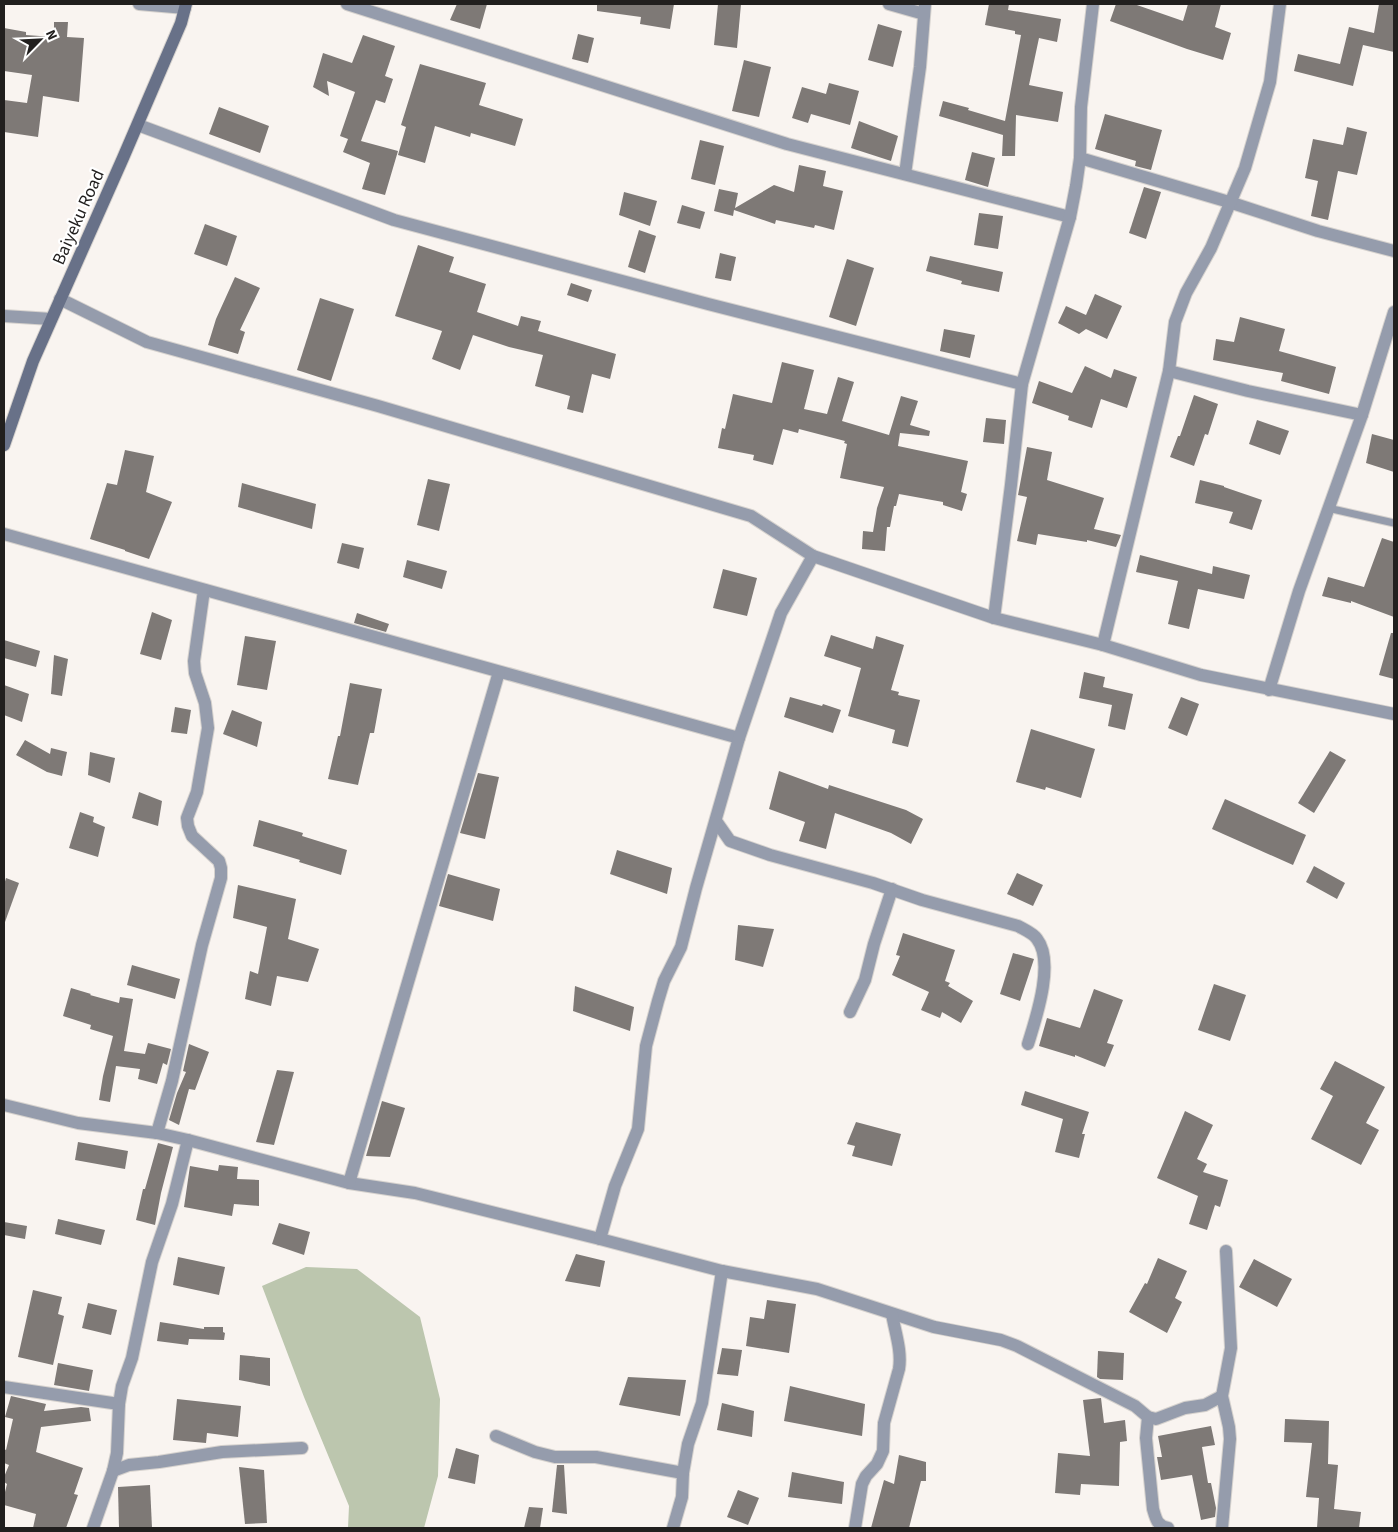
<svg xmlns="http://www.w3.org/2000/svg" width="1398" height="1532" font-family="'Source Sans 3',sans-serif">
<rect width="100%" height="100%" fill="#f9f4f0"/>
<path fill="#bcc6ae" d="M306,1267L357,1269L420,1317L440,1399L438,1476L424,1528H348L349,1506L304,1397L262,1286Z"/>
<g fill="#7e7976">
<path d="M457,4H487L480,29L450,20Z"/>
<path d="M597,4H674L670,29L640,24L641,17L597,11Z"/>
<path d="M718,4H741L737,48L714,45Z"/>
<path d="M989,4H1009L1008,10L1061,19L1057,42L1039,38L1029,85L1063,92L1058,122L1016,115L1015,156H1002L1003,135L939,116L943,101L969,108L968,110L1005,121L1021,35L1015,34V31L985,25Z"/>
<path d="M1116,4H1134L1183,21L1188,4H1221L1215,27L1231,33L1223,60L1187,49L1110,21Z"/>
<path d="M1379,4H1394V52L1363,45L1353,86L1294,71L1298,54L1340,64L1349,27L1374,33Z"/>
<path d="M54,22H68L67,37L84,38L79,102L43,96L38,137L4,132V100L27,103L32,75L4,71V28L26,32V35L54,37Z"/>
<path d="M878,24L902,31L893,67L868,60Z"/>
<path d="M578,34L594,38L588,63L572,59Z"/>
<path d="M363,35L395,46L385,76L393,79L385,103L376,100L361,141L398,151L385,195L362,189L370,163L343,152L348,139L340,136L355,92L327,81L329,96L313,87L323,53L352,63Z"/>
<path d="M744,60L771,67L759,117L732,111Z"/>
<path d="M420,64L486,83L479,105L523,119L515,146L471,133L470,137L435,126L425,163L398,155L406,127L401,125Z"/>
<path d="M829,83L859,91L850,125L811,114L808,123L792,118L802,87L826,94Z"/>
<path d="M219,107L269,126L260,153L209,134Z"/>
<path d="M1105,114L1162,130L1151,170L1135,166L1136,161L1095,149Z"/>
<path d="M859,121L898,136L891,161L851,148Z"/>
<path d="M1347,127L1367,132L1357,175L1338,171L1328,220L1311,216L1318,181L1305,178L1313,139L1343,145Z"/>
<path d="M700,140L724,146L715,185L691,179Z"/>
<path d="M972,152L995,158L988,187L965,180Z"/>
<path d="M799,165L826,171L823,186L843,191L834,230L815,225L814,228L776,220L775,224L734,210L733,216L714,211L719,189L738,193L735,208L774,185L794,192Z"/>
<path d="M1144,187L1161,192L1146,239L1129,233Z"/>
<path d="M624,192L657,201L650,226L619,215Z"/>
<path d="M682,205L705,212L700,229L677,223Z"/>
<path d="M979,213L1003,216L998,249L974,245Z"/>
<path d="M205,224L237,236L227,266L194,254Z"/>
<path d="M639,230L656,236L645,273L628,267Z"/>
<path d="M418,245L454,257L449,272L486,284L477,312L518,326L521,316L541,321L538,331L616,354L610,379L592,374L583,413L567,409L570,396L535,386L543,355L509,347L473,335L460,370L432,359L442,331L395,316Z"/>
<path d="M720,253L736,257L731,281L715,278Z"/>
<path d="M930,256L1003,272L999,292L961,284L962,281L926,271Z"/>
<path d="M847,259L874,268L856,326L829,317Z"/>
<path d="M235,277L260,288L240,330L245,332L238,354L208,345L216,319Z"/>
<path d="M571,283L592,290L588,302L567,295Z"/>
<path d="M1095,294L1122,306L1107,339L1086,329L1079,334L1058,323L1066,306L1086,315Z"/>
<path d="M320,298L354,309L331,381L297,370Z"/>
<path d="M1240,317L1285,329L1279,351L1336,367L1329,394L1281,381L1283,373L1213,360L1216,339L1234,342Z"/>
<path d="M944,329L975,335L970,358L940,351Z"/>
<path d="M782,362L814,370L804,409L827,414L838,377L854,382L842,421L889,435L901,396L918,401L910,425L930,431L929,436L900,433L898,446L968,461L961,492L967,494L962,511L943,505V502L899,494L896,506H894L890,527H887L885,551L862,549L863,531L873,532L877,508L884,487L840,478L847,444L844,443L845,441L799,429L798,433L783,429L773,465L753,460L754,455L718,448L722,428L725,429L733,394L772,403Z"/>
<path d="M1085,366L1111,378L1114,369L1137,377L1127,408L1101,399L1092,428L1068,420L1069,416L1032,403L1039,381L1072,393Z"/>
<path d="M1194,395L1218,404L1208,435L1205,434L1194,466L1170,457L1178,436H1180Z"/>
<path d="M986,418L1006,420L1004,444L983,442Z"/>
<path d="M1257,420L1289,431L1280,455L1249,444Z"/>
<path d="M1372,434L1394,440V472L1366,463Z"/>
<path d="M1027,447L1052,452L1047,480L1104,498L1094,529L1121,535L1116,547L1087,540V542L1038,534L1036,545L1017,541L1027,497L1018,495Z"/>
<path d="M125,450L154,456L146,492L172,502L149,559L125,551V550L90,539L107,483L117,485Z"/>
<path d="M428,479L450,484L439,531L417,525Z"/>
<path d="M1200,480L1224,486V487L1262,500L1252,530L1229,523L1233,512L1195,503Z"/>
<path d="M242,483L316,504L312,529L238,507Z"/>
<path d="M1382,538L1394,542V617L1351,601V603L1322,596L1328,577L1364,587Z"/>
<path d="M342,543L364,548L359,569L337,563Z"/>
<path d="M1140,555L1212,574L1213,566L1250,575L1244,599L1198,589L1189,629L1168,624L1178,581L1136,572Z"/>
<path d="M407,560L447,571L442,589L403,577Z"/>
<path d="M723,569L757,578L747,616L713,608Z"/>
<path d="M152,612L172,620L161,660L140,654Z"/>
<path d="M357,613L389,624L386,632L354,623Z"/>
<path d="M1391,633H1394V679L1379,675Z"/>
<path d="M831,635L873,649L876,636L904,645L891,690L899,692L898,695L920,700L908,747L892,743L895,730L848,716L861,668L824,656Z"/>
<path d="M245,636L276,641L267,690L237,685Z"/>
<path d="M4,640L40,651L36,667L4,658Z"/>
<path d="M54,655L68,659L62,696L51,694Z"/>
<path d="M1084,672L1105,677L1103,687L1133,694L1125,730L1108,726L1112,705L1079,698Z"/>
<path d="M350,683L382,689L374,733H370L358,785L328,779L338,736H340Z"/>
<path d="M4,685L29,694L22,722L4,715Z"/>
<path d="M790,697L822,706L823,704L841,710L833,733L784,717Z"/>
<path d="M1181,697L1199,704L1187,736L1168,728Z"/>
<path d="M175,707L191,710L187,734L171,732Z"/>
<path d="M232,710L262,722L257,747L223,734Z"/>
<path d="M1031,729L1095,749L1081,798L1046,787L1045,790L1016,782Z"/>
<path d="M25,740L50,754L51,748L67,752L62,776L47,772L16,755Z"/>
<path d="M1330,751L1346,760L1314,813L1298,803Z"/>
<path d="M90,752L115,758L110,783L88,775Z"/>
<path d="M779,771L828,789L829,785L869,798L906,810L923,819L911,844L891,833L835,813L826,849L799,841L805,822L769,809Z"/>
<path d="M478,773L499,777L485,839L460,833Z"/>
<path d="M139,792L162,801L158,826L132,818Z"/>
<path d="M1225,799L1306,835L1293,865L1212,829Z"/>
<path d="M80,812L94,817L93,822L105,827L98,857L69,848Z"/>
<path d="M259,820L303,833L302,836L347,850L341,875L299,862L300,860L253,846Z"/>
<path d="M617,850L672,868L667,894L610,874Z"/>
<path d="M1314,866L1345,883L1337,899L1306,882Z"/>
<path d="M1017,873L1043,885L1033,906L1007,894Z"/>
<path d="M448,874L500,889L493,921L439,906Z"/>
<path d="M6,878L19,883L5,922H4V885Z"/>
<path d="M238,885L296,899L288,939L319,949L308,982L277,976L271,1006L245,999L250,971L258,974L267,927L233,918Z"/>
<path d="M738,925L774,929L763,967L735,960Z"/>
<path d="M903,933L955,950L945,981L950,983L948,986L973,1001L961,1023L942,1012L940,1018L921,1010L929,992L892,975L900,956L896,955Z"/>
<path d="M1013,953L1034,959L1020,1001L1000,994Z"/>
<path d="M132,965L180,979L175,999L127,985Z"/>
<path d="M1214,984L1246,995L1230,1041L1198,1030Z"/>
<path d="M575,986L634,1007L630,1031L573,1011Z"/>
<path d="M71,988L91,994L90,995L119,1003L120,997L133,999L124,1051L145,1054L148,1043L171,1049L167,1065L163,1063L157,1084L138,1079L140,1069L116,1066L110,1102L99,1100L103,1076L113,1036L90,1029L91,1025L63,1016Z"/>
<path d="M1094,989L1123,1000L1107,1043L1114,1045L1105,1067L1075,1055V1057L1039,1046L1047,1018L1080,1028Z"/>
<path d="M189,1044L209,1052L195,1090L189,1089L179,1125L169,1120L177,1093L186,1072L183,1071Z"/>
<path d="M1335,1061L1385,1087L1366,1123L1379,1130L1361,1165L1311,1139L1333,1096L1320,1089Z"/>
<path d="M277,1070L294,1072L274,1145L256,1142Z"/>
<path d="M1025,1091L1089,1112L1082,1134H1085L1079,1158L1055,1152L1063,1119L1021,1105Z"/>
<path d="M382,1101L405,1108L390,1157L366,1156Z"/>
<path d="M1185,1111L1213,1125L1197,1159L1207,1164L1203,1172L1228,1180L1220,1207L1215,1205L1207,1230L1189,1224L1198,1196L1157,1178Z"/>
<path d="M856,1122L901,1134L892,1166L852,1156L855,1146L847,1144Z"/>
<path d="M78,1142L128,1151L125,1169L75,1160Z"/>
<path d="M158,1143L173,1147L161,1193L155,1225L136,1220L143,1189H145Z"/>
<path d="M219,1165L238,1167L237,1179L259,1180V1206L234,1204L232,1216L184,1207L190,1166L218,1171Z"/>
<path d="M58,1219L105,1230L101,1245L55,1234Z"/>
<path d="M4,1222L27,1226L25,1239L4,1235Z"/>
<path d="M279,1223L310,1232L304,1255L272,1244Z"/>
<path d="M576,1254L605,1261L600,1287L565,1281Z"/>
<path d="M178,1257L225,1267L219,1295L173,1285Z"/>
<path d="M1158,1258L1187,1271L1175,1298L1182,1302L1167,1333L1129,1312L1145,1283L1147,1284Z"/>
<path d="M1254,1259L1292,1279L1277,1307L1239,1287Z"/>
<path d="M33,1290L62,1297L58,1314L64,1316L53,1365L18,1357Z"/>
<path d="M767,1300L796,1304L789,1353L746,1346L750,1317L764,1319Z"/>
<path d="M88,1303L117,1310L111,1335L82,1328Z"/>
<path d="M160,1322L204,1329V1327H223V1332L225,1333L224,1340L189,1339L188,1345L157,1341Z"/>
<path d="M722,1348L742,1350L738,1376L717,1374Z"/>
<path d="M1098,1351L1124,1353L1123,1380L1100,1379L1097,1377Z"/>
<path d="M240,1355L270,1358V1386L239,1380Z"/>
<path d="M58,1363L93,1370L89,1391L54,1385Z"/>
<path d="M628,1377L686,1380L680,1416L619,1405Z"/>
<path d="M790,1386L865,1404L862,1436L784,1421Z"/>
<path d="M11,1396L46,1404L44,1411L81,1407L89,1408L91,1421L41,1427L36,1452L83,1468L74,1494L78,1495L66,1528H33L36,1514L4,1505V1496L7,1484L4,1482V1477L9,1465L4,1463V1449L6,1450L13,1419L5,1417Z"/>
<path d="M1101,1398L1104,1423L1125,1420L1127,1441L1120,1442L1119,1486L1081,1484L1080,1495L1055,1493L1058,1453L1090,1456L1083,1400Z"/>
<path d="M177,1399L241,1406L238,1437L207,1433L206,1443L173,1440Z"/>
<path d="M722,1403L754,1411L752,1437L717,1430Z"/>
<path d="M1285,1419L1329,1421L1328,1464L1338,1465L1334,1509L1361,1512L1359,1528H1317L1319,1498L1306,1497L1312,1443L1284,1442Z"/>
<path d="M1211,1426L1215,1445L1202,1447L1208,1483H1211L1216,1508L1215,1517L1201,1520L1192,1475L1161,1480L1157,1457H1162L1158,1436Z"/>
<path d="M456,1448L479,1455L475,1484L448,1478Z"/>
<path d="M899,1455L926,1462V1481H921L909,1528H871L884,1480L894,1484Z"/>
<path d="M557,1465H564L567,1514L552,1512Z"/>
<path d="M239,1467L264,1470L267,1523L245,1524Z"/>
<path d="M792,1472L844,1482L842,1504L788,1497Z"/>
<path d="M150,1485L152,1528H119L118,1487Z"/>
<path d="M738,1490L759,1498L748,1525L727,1517Z"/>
<path d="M529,1507L543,1508L540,1528H524Z"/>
</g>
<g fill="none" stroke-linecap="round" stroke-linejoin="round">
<defs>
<path id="lane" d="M1328,508L1394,523"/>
<g id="street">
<path d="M139,4L185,8"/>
<path d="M347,4L787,144L1070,217"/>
<path d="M889,4L924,14"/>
<path d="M138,125L394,220L708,304L1022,384"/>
<path d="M1080,158L1229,202L1318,231L1394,251"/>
<path d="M905,174L920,67L925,4"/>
<path d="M60,299L147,342L378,406L751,516L813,556L994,618L1103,645L1201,675L1394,714"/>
<path d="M4,316L51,319"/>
<path d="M1169,371L1248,391L1362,415"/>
<path d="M4,534L739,738"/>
<path d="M994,618L1011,485L1022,384L1070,217L1076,186L1080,158L1081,107L1093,4"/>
<path d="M1103,645L1169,371L1175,322L1186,293L1211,248L1245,168L1270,82L1280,4"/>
<path d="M1269,690L1299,591L1362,415L1394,312"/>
<path d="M716,821L730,841L770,855L873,883L922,900L1018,926C1025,930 1033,933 1037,939C1055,962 1036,1018 1028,1044"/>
<path d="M850,1012L865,980L874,944L892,889"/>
<path d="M4,1105L78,1123L157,1133L188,1140L349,1183L415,1193L600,1239L722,1271L817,1289L934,1327L1001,1340L1017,1346L1135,1406L1148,1417L1156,1419L1185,1408L1205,1405L1222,1396"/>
<path d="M157,1133L172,1081L202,945L221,878V868L219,861L192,836L188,826L187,818L197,792L208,728L205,703L195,673L194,661L204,590"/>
<path d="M349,1183L499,672"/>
<path d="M600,1239L615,1186L638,1129L646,1046L658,1001L664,981L681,947L696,888L739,738L781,613L813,556"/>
<path d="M4,1387L119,1404"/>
<path d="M1148,1417L1146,1438L1153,1509C1156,1519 1157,1526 1168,1528"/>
<path d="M496,1436L535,1452L555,1457H596L683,1473"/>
<path d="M113,1471L129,1465L159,1462L222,1452L302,1448"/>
<path d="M93,1528L113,1471L117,1453L119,1404L122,1386L132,1358L152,1262L172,1204L188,1140"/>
<path d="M673,1528L682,1497L683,1473L688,1444L702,1403L722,1271"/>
<path d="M855,1528L862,1484L866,1476L877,1464L883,1451L884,1423L899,1369C902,1351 895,1332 892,1314"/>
<path d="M1222,1528L1230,1439L1229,1427L1222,1396L1231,1348L1226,1251"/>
</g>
<path id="secondary" d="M4,445L33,361L123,158L181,23L186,4"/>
</defs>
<use href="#lane" stroke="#d6d2ce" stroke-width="9"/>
<use href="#street" stroke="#d6d2ce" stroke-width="14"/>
<use href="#secondary" stroke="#d6d2ce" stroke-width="14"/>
<use href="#lane" stroke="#959cac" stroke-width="7"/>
<use href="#street" stroke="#959cac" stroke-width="12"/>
<use href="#secondary" stroke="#687188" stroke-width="12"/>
</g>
<g text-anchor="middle" stroke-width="4.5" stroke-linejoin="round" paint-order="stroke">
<g font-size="18" fill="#211f1e" stroke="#fff">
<text transform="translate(78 217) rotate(-66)" y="6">Baiyeku Road</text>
</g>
</g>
<rect width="1398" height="1532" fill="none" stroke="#211f1e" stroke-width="10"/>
<g transform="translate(40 40) rotate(66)" stroke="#ffffff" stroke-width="4" paint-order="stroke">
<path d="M0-4L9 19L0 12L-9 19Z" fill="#211f1e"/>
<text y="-8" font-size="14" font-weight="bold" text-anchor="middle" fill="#211f1e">N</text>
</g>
</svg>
